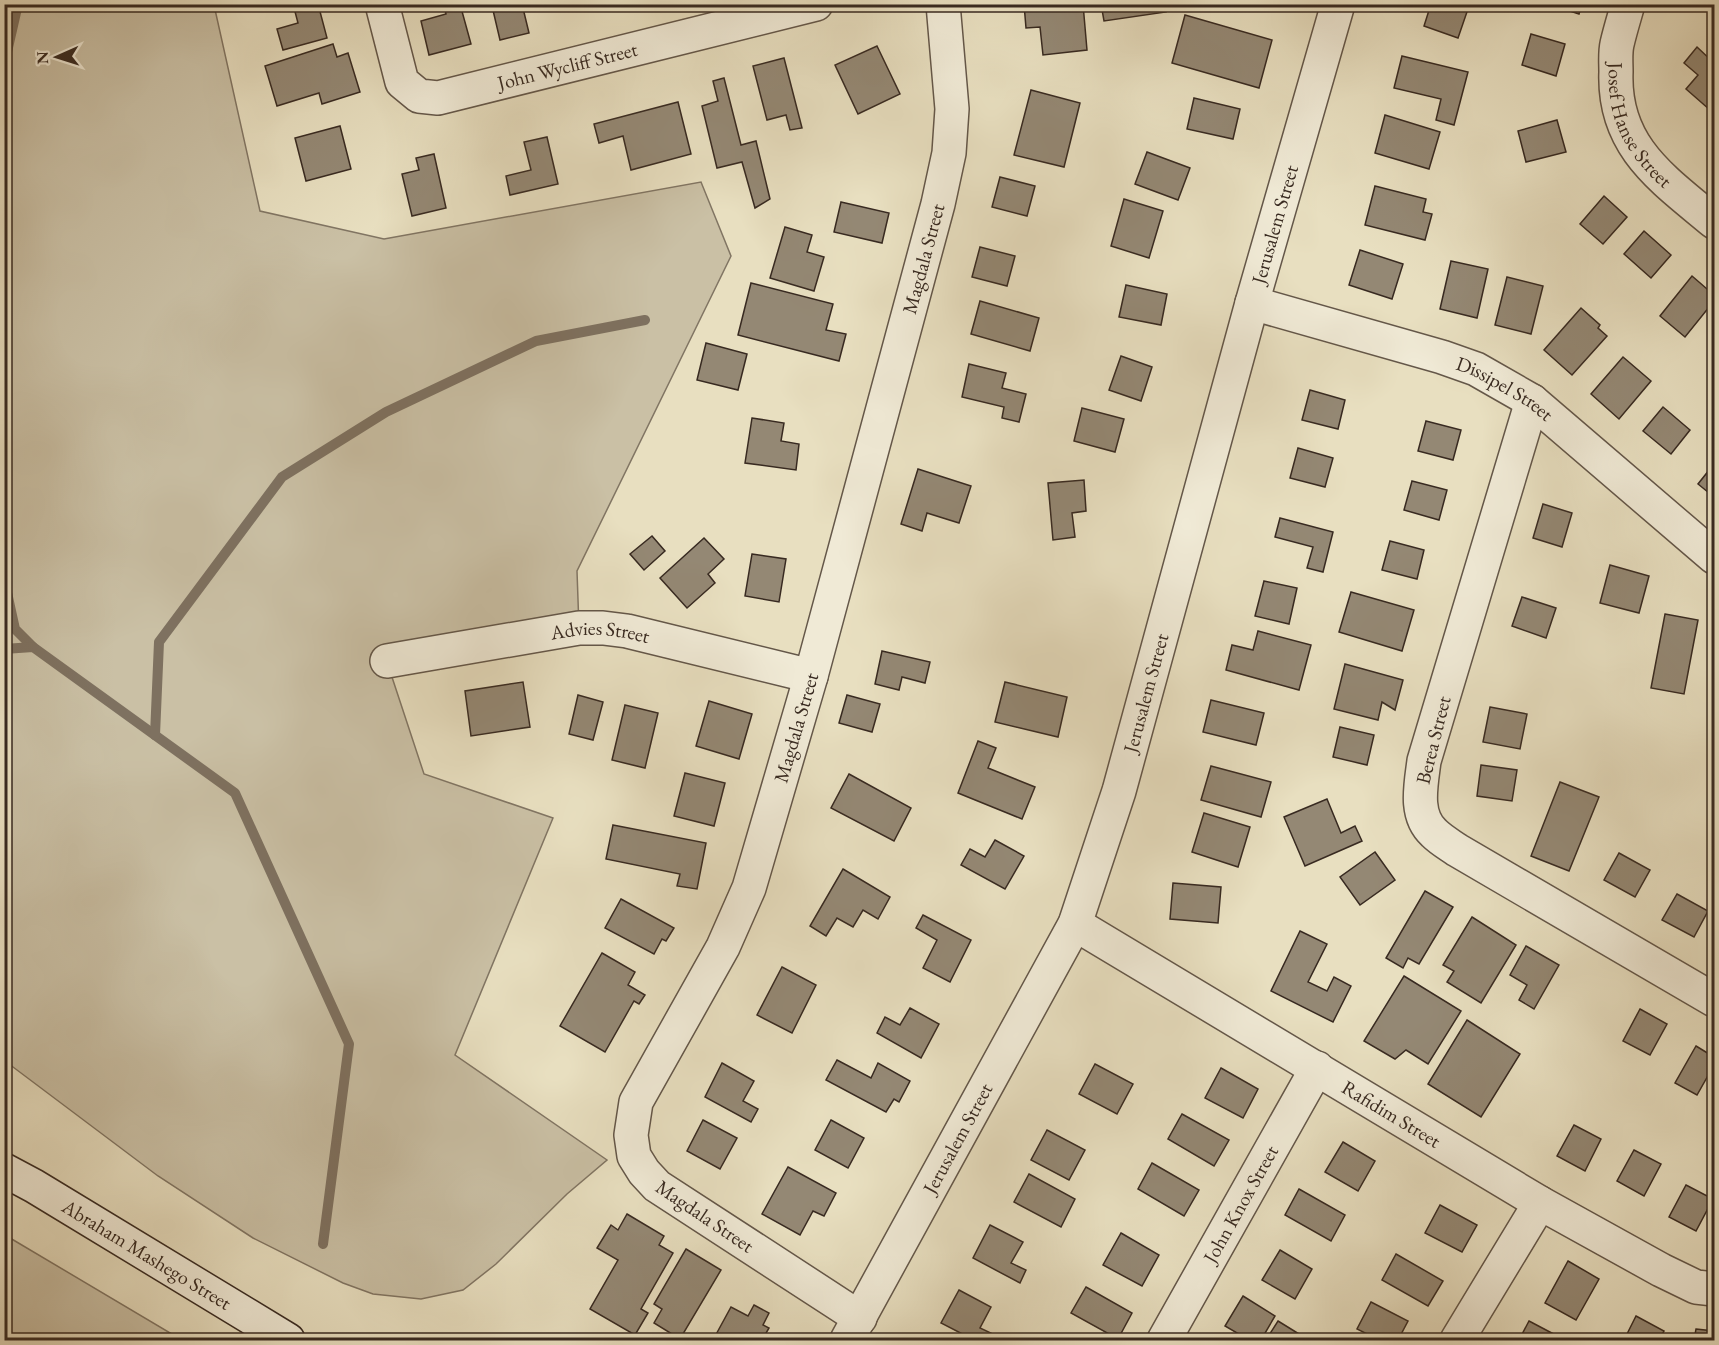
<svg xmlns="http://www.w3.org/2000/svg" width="1719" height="1345" font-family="'EB Garamond',serif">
<rect width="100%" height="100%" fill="#e8dfc0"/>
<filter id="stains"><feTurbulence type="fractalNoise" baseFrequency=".00333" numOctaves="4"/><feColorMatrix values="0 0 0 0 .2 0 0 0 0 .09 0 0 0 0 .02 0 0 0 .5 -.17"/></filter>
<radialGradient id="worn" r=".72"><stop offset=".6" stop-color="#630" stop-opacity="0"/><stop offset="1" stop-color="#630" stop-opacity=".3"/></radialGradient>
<g fill="#cac0a5" stroke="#817563" stroke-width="1.5">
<path d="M4,5H214L260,211L384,239L701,182L731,256L577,571L579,628L387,662L424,774L553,818L455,1055L607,1160L567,1194L496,1264L463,1290L421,1299L373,1294L343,1283L253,1238L158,1176L5,1061Z"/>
<path d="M10,1238L182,1340H5V1250Z"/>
</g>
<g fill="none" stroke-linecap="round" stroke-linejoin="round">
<g stroke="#7e7160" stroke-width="10">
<path d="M4,65L18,4"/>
<path d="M4,579L15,629L33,647"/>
<path d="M4,649L33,647L235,793L349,1044L323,1244"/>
<path d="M155,735L159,642L282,477L386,412L536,341L645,320"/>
</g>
</g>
<g fill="#948874" stroke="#382a21" stroke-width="1.5">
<path d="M293,4H318L327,38L283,50L277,29L298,23Z"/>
<path d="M444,4H460L471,44L429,55L421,21L446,14Z"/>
<path d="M500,4H522L529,33L500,40L492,6Z"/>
<path d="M595,4H622L596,11Z"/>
<path d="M1024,4H1083L1087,50L1043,55L1040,27L1026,28Z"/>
<path d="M1101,4H1164L1166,12L1104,21Z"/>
<path d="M1431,4H1464L1469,6L1458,38L1424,26Z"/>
<path d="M1549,4H1582L1579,14Z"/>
<path d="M1685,4H1714V11Z"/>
<path d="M1185,15L1272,40L1259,88L1172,63Z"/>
<path d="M1531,34L1565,44L1556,76L1522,65Z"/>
<path d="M333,44L337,57L348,53L360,92L322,104L319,93L277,106L265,66Z"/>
<path d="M877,46L900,94L858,114L835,65Z"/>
<path d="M1697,47L1714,63V105L1710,110L1686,89L1698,75L1684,63Z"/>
<path d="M1402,56L1468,72L1454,125L1436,120L1441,99L1394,88Z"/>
<path d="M784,58L802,128L790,130L786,115L767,120L753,66Z"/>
<path d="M724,78L741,145L756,141L770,199L755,208L742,162L717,168L702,106L718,101L713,81Z"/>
<path d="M1031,90L1080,103L1064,167L1014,155Z"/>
<path d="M1194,98L1240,109L1233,139L1187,129Z"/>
<path d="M678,102L691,154L631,170L623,136L599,143L594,124Z"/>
<path d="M1385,115L1440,132L1429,169L1375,153Z"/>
<path d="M1557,120L1566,152L1526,162L1518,131Z"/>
<path d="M340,126L351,169L306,181L295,138Z"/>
<path d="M547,137L558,184L510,195L506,176L531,170L524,142Z"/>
<path d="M1147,152L1190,168L1178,200L1135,184Z"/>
<path d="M434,154L446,208L412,216L402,174L419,170L416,158Z"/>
<path d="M1000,177L1035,186L1027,216L992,207Z"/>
<path d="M1375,186L1426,199L1423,212L1432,214L1425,240L1365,225Z"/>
<path d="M1604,196L1627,217L1603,244L1580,224Z"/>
<path d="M1124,199L1163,211L1149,258L1111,246Z"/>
<path d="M841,202L889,213L882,243L834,232Z"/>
<path d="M785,227L812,235L807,252L824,257L814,291L770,278Z"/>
<path d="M1644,231L1671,255L1651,278L1624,254Z"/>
<path d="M980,247L1015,256L1007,286L972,277Z"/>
<path d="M1360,250L1403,264L1392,299L1349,285Z"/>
<path d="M1451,261L1488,269L1477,318L1440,309Z"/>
<path d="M1692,276L1714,295V301L1685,337L1660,316Z"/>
<path d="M1507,277L1543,286L1531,334L1495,325Z"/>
<path d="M751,283L833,304L826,330L846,334L839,361L738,335Z"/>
<path d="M1126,285L1167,294L1161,325L1119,317Z"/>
<path d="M980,301L1039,318L1030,351L971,334Z"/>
<path d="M1581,308L1600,325L1598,328L1607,336L1572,375L1544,350Z"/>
<path d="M706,343L747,354L738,390L697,380Z"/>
<path d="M1121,356L1152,367L1141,401L1109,390Z"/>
<path d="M1623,357L1651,381L1619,419L1591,394Z"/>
<path d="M969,364L1006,373L1002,388L1026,394L1019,422L1002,418L1004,407L962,397Z"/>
<path d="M1310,390L1345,400L1338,429L1302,420Z"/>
<path d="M1663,407L1690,430L1671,454L1643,431Z"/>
<path d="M1082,408L1124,419L1115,452L1074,441Z"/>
<path d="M752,418L784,423L781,441L799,444L796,470L745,463Z"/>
<path d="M1426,421L1461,430L1453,460L1418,451Z"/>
<path d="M1298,448L1333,458L1325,487L1290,478Z"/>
<path d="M1714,464V497L1698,484Z"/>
<path d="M918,469L971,486L959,523L927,513L922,531L901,524Z"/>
<path d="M1084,480L1086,511L1072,513L1075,537L1053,540L1048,483Z"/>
<path d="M1412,481L1447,490L1439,520L1404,510Z"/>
<path d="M1543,504L1572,513L1562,547L1533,538Z"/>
<path d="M1280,518L1333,532L1323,572L1307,568L1313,547L1275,537Z"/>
<path d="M652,536L665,551L644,570L630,554Z"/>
<path d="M704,538L724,559L708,574L715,583L687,608L660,578Z"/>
<path d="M1390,541L1424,550L1417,579L1382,570Z"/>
<path d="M752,554L786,559L779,602L745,596Z"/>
<path d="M1610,565L1649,576L1639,613L1600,603Z"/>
<path d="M1264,581L1297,588L1289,624L1255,616Z"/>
<path d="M1351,592L1414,610L1402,651L1339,632Z"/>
<path d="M1522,597L1556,608L1546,638L1512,626Z"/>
<path d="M1665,614L1698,620L1684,694L1651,688Z"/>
<path d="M1258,631L1311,645L1299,690L1226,670L1232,645L1253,650Z"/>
<path d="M882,651L930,662L925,683L902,677L899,690L875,684Z"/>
<path d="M1345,664L1403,680L1395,710L1382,702L1378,720L1334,709Z"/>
<path d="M523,682L530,727L471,736L465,691Z"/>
<path d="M1005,682L1067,697L1058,737L995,722Z"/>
<path d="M578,695L603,702L593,740L569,734Z"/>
<path d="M847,695L880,704L872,732L839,723Z"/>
<path d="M1211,700L1264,713L1256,745L1203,732Z"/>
<path d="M709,701L752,714L739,759L696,746Z"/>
<path d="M625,705L658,713L645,768L612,760Z"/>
<path d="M1490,707L1527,714L1520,749L1483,742Z"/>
<path d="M1340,727L1374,735L1367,765L1333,757Z"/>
<path d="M978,741L996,748L988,768L1035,787L1022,819L958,793Z"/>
<path d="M1481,765L1517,770L1512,801L1477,796Z"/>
<path d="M1211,766L1271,782L1261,817L1201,800Z"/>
<path d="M685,773L725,783L714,826L674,816Z"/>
<path d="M849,774L911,808L894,841L831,808Z"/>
<path d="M1560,782L1599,797L1569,871L1531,856Z"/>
<path d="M1327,799L1341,833L1355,826L1362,841L1305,866L1284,817Z"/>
<path d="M1204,813L1250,827L1238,867L1192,852Z"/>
<path d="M613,825L706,843L697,889L677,886L680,874L606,859Z"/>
<path d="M995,840L1024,856L1005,889L961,865L970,849L985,857Z"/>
<path d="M1375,852L1395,880L1360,905L1340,877Z"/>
<path d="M1619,853L1650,870L1635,897L1604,880Z"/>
<path d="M843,869L890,897L878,919L863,910L853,927L837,918L826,936L810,926Z"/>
<path d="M1173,883L1221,887L1218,923L1170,919Z"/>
<path d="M1425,891L1453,907L1419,964L1408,958L1403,968L1386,958Z"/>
<path d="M1677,894L1708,911L1694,937L1662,920Z"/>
<path d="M621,899L674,928L666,941L662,939L654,954L605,928Z"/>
<path d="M923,915L971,940L950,982L923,968L937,940L916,928Z"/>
<path d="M1472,917L1516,945L1481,1003L1447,982L1454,971L1443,965Z"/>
<path d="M1300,931L1327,944L1308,982L1327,991L1334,977L1351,986L1333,1022L1271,991Z"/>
<path d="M1526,946L1559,965L1534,1009L1519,1000L1527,985L1510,975Z"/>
<path d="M602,953L635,972L628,985L645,995L639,1004L634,1001L605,1052L560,1026Z"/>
<path d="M782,967L816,985L792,1033L757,1015Z"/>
<path d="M1404,976L1461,1011L1428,1064L1406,1050L1395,1059L1364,1041Z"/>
<path d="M910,1008L939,1024L921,1058L877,1033L885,1017L900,1025Z"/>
<path d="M1640,1009L1667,1024L1650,1055L1623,1041Z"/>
<path d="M1467,1020L1520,1054L1481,1117L1428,1084Z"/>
<path d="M1696,1046L1714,1057V1065L1697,1095L1675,1083Z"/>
<path d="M837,1060L871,1078L878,1063L910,1081L899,1102L894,1099L886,1112L826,1080Z"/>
<path d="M722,1063L754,1081L743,1101L758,1109L751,1122L705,1097Z"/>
<path d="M1095,1064L1133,1084L1117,1114L1079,1094Z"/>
<path d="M1221,1068L1258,1089L1243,1118L1205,1098Z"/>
<path d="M1182,1114L1229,1140L1214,1166L1168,1139Z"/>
<path d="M703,1120L737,1138L720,1169L687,1151Z"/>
<path d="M831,1120L864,1138L848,1168L815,1150Z"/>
<path d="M1574,1125L1601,1139L1585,1171L1557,1156Z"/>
<path d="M1047,1130L1085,1150L1069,1180L1031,1160Z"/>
<path d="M1343,1142L1375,1161L1358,1191L1325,1172Z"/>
<path d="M1634,1150L1661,1164L1644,1196L1617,1181Z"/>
<path d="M1152,1163L1199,1190L1184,1216L1138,1189Z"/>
<path d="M788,1167L836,1193L824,1216L813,1211L800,1235L762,1214Z"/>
<path d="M1029,1174L1075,1199L1061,1227L1014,1202Z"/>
<path d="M1686,1185L1713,1199L1696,1231L1669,1217Z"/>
<path d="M1299,1189L1345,1215L1331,1241L1285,1215Z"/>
<path d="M1440,1205L1477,1225L1462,1252L1425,1233Z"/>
<path d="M627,1214L664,1236L659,1245L673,1253L641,1309L648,1313L635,1335L590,1309L618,1260L597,1248L611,1225L618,1230Z"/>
<path d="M990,1225L1023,1242L1011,1263L1026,1270L1020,1283L973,1258Z"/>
<path d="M1121,1233L1159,1255L1142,1286L1103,1265Z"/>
<path d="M686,1249L721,1270L680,1339L654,1323L662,1309L654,1304Z"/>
<path d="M1280,1250L1312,1269L1295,1299L1262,1280Z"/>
<path d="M1396,1254L1443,1281L1428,1306L1382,1280Z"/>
<path d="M1568,1261L1599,1279L1576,1320L1545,1303Z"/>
<path d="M1086,1287L1132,1313L1118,1339L1071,1313Z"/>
<path d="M959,1290L991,1307L980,1328L995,1335L992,1340H974L941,1323Z"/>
<path d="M1243,1296L1275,1316L1261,1340H1249L1225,1326Z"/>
<path d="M1371,1302L1408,1321L1398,1340H1379L1357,1329Z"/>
<path d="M754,1305L769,1313L763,1325L769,1328L762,1340H713L731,1307L748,1316Z"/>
<path d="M1636,1316L1664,1331L1659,1340H1624Z"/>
<path d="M1278,1321L1304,1337L1302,1340H1266Z"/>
<path d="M1529,1321L1565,1340H1519Z"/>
<path d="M1696,1329L1714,1331V1340H1694Z"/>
</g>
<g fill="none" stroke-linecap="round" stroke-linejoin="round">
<defs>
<g id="street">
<path id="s1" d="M382,4L402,82L419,96L438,98L816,4"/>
<path id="s2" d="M1628,4C1624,18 1620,31 1617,44C1615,53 1616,63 1616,72C1613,147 1663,179 1714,222"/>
<path id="s3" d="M1252,303L1442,357L1476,369L1532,401L1714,557"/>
<path d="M1532,401L1424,761C1421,785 1414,815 1434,833C1441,840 1450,845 1457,850L1714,1000"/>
<path id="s4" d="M387,661L579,628H603L627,631L811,676"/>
<path id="s5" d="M1075,924L1540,1203L1661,1270L1696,1287L1714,1289"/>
<path id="s6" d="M860,1318L657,1186L644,1172L634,1156L631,1135L636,1102L723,947L749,888L811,676L938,204L949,153L952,109L943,4"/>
<path id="s7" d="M847,1340L1075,924L1119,791L1252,303L1338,4"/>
<path id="s8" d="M1164,1340L1317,1068"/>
<path d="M1457,1340L1540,1203"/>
</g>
<g id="secondary">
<path id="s9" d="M4,1170L34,1186L288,1340"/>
</g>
</defs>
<use href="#street" stroke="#645749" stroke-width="36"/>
<use href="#secondary" stroke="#382a21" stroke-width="36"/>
<use href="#street" stroke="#f0ead6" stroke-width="33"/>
<use href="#secondary" stroke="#f0ead6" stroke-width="33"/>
</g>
<g text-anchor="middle" stroke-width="6" stroke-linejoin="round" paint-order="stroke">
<g font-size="20" fill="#382a21" stroke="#f0ead6">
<text dy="7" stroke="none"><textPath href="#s1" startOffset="255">John Wycliff Street</textPath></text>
<text dy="7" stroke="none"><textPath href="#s2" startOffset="129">Josef Hanse Street</textPath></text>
<text dy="7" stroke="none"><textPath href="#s7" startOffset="1202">Jerusalem Street</textPath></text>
<text dy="7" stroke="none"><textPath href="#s6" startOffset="1230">Magdala Street</textPath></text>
<text dy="7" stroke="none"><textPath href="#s3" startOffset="268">Dissipel Street</textPath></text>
<text dy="7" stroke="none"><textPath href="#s4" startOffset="216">Advies Street</textPath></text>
<text dy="7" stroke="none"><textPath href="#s7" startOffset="716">Jerusalem Street</textPath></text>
<text dy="7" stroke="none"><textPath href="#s6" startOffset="744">Magdala Street</textPath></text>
<text transform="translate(1433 740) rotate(-76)" y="7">Berea Street</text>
<text dy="7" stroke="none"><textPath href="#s5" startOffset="369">Rafidim Street</textPath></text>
<text dy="7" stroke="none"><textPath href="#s7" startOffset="230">Jerusalem Street</textPath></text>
<text dy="7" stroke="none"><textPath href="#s8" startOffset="156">John Knox Street</textPath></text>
<text transform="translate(705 1216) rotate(34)" y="7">Magdala Street</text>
<text dy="7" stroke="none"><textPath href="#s9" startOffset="166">Abraham Mashego Street</textPath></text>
</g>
</g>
<rect width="1719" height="1345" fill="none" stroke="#e8dfc0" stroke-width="24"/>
<rect x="6" y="6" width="1707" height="1333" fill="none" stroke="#382a21" stroke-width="3"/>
<rect x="12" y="12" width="1695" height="1321" fill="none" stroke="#382a21" stroke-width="1.5"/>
<g transform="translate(57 57) rotate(267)" stroke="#f0ead6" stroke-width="4.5" paint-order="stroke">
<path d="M0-4.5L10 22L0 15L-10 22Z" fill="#382a21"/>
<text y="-9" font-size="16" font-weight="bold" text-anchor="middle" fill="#382a21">N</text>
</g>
<rect width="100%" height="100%" filter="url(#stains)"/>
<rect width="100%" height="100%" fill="url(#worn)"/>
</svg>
